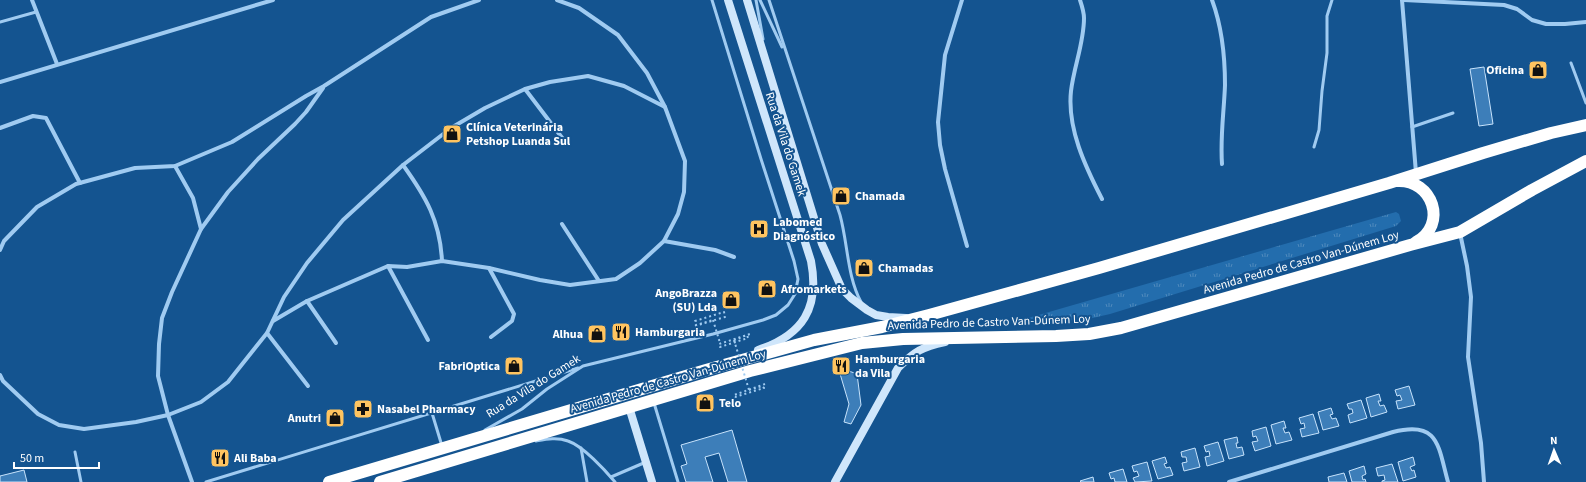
<svg xmlns="http://www.w3.org/2000/svg" width="1586" height="482" font-family="'Source Sans 3',sans-serif">
<defs>
<pattern id="grass-tufts" width="24" height="20" patternUnits="userSpaceOnUse"><rect width="24" height="20" fill="#236dad"/><path d="M3 7l-1-3M5 7V3M7 7l1-3M15 17l-1-3M17 17v-4M19 17l1-3" fill="none" stroke="#4f8abd"/></pattern>
</defs>
<rect width="100%" height="100%" fill="#145490"/>
<path fill="url(#grass-tufts)" d="M1396,212L1399,214L1401,221L1396,226L1110,314L1084,320L1011,323Z"/>
<g fill="#3d7eb9" stroke="#c7e3fc">
<path d="M1484,67L1493,124L1479,126L1470,69Z"/>
<path d="M838,367L857,374L861,405L851,424L844,422L849,404Z"/>
<path d="M1409,386L1415,405L1398,409L1396,401L1402,400L1400,395L1397,396L1395,390Z"/>
<path d="M1379,394L1381,401H1378L1380,406L1384,405L1387,412L1371,417L1366,398Z"/>
<path d="M1361,400L1367,418L1350,423L1348,415L1353,413L1352,409H1349L1347,404Z"/>
<path d="M1331,408L1333,414L1330,415L1332,419L1336,418L1339,426L1323,430L1318,412Z"/>
<path d="M1313,414L1319,433L1302,437L1300,429L1305,428L1304,423L1301,424L1299,418Z"/>
<path d="M1284,421L1286,428H1283L1285,433L1289,432L1292,440L1276,444L1271,425Z"/>
<path d="M1266,427L1271,446L1255,451L1252,442L1258,441L1256,436L1253,437L1252,431Z"/>
<path d="M732,430L747,482H728L719,453L705,457L713,482H686L681,466L687,464L681,445Z"/>
<path d="M1237,437L1238,443H1236L1237,448L1242,447L1244,455L1229,459L1224,440Z"/>
<path d="M1218,442L1224,461L1207,466L1205,457L1210,456L1209,451L1206,452L1204,446Z"/>
<path d="M1195,448L1200,467L1184,471L1182,463L1187,462L1186,457H1182L1181,452Z"/>
<path d="M1165,457L1167,463L1164,464L1166,468L1170,467L1173,475L1158,479L1152,461Z"/>
<path d="M1413,457L1415,465L1410,467L1412,471L1414,470L1416,477L1403,481L1398,462Z"/>
<path d="M1147,462L1152,481L1135,482L1133,478L1139,476L1137,471L1134,472L1132,466Z"/>
<path d="M1392,464L1398,482H1382V481L1385,480L1384,475L1378,476L1376,468Z"/>
<path d="M1364,466L1366,474L1362,476L1363,480L1365,479L1366,482H1352L1349,471Z"/>
<path d="M1123,469L1127,482H1115L1114,478L1111,479L1109,473Z"/>
<path d="M24,470L27,482H0V476Z"/>
<path d="M1344,473L1347,482H1329L1328,477Z"/>
<path d="M1093,477L1094,482H1081L1080,481Z"/>
</g>
<g fill="none" stroke-linecap="round" stroke-linejoin="round">
<g stroke="#a0cbf1" stroke-width="2" stroke-dasharray="2 3" stroke-linecap="butt">
<path d="M695,326L725,317L724,312L695,321L696,325L713,320"/>
<path d="M734,340L747,335L748,338L720,347L719,344L750,334"/>
<path d="M749,390L762,386L764,388L735,397L734,395L765,384"/>
</g>
<g stroke="#a0cbf1" stroke-width="3">
<path d="M756,0L763,39"/>
<path d="M760,0L782,47"/>
<path d="M769,0L840,215C848,244 847,276 861,302"/>
<path d="M0,22L36,12"/>
<path d="M1571,63L1586,103"/>
<path d="M1412,127L1453,113"/>
<path d="M1314,147L1319,130L1322,91L1327,53V16L1332,0"/>
<path d="M654,403L678,482"/>
<path d="M432,413L442,446"/>
<path d="M485,430L522,409L547,389L583,366L713,334L763,320L776,315L788,305L795,294L798,279L794,261L761,159L712,0"/>
<path d="M536,441C547,439 557,437 568,441C583,446 605,470 615,482"/>
<path d="M581,448L587,482"/>
<path d="M75,452L81,482"/>
<path d="M611,477L646,462"/>
<path d="M206,482L578,368"/>
</g>
<g stroke="#a0cbf1" stroke-width="4">
<path d="M32,0L57,64"/>
<path d="M962,0L945,55L938,122L940,145L945,169L967,246"/>
<path d="M1080,0C1082,6 1084,12 1084,18C1084,43 1074,66 1071,91C1067,128 1085,166 1102,199"/>
<path d="M1212,0C1222,27 1225,56 1225,85C1224,112 1220,137 1222,164"/>
<path d="M1402,0L1416,173"/>
<path d="M1404,0L1504,5L1517,9L1532,20L1546,24H1565L1586,22"/>
<path d="M0,82L273,0"/>
<path d="M525,89L563,139"/>
<path d="M0,128L33,116L46,118L80,183"/>
<path d="M403,165C426,197 440,221 442,261"/>
<path d="M175,166L193,198L201,229"/>
<path d="M562,224L599,281"/>
<path d="M1460,233L1467,266L1471,297L1468,357L1481,443L1484,482"/>
<path d="M664,241L715,250L734,257"/>
<path d="M0,250L4,241L37,207L76,184L135,168L175,166L232,142L306,96L324,86L431,17L479,0"/>
<path d="M388,266L428,340"/>
<path d="M489,268L514,314L512,321L491,337"/>
<path d="M307,301L336,343"/>
<path d="M273,321L307,301L388,266L407,267L442,261L489,268L540,280L570,285L616,279L640,263L664,241L678,214L684,192L685,161L665,107L647,73L618,35L579,8L557,0"/>
<path d="M267,333L308,386"/>
<path d="M0,375L3,381L38,414L59,425L84,429L136,422L168,415L201,402L228,382L267,333L284,297L307,263L343,220L403,165L451,128L485,108L525,89L550,82L588,76L624,86L665,107"/>
<path d="M192,482L168,415L158,376L159,344L162,318L172,292L201,229L228,192L258,159L295,124L306,112L323,88"/>
<path d="M1229,482L1393,432C1439,420 1438,446 1448,482"/>
</g>
<g stroke="#cfe6fb" stroke-width="8">
<path d="M728,0L811,261C820,308 803,335 758,350"/>
<path d="M747,0L822,244L842,289L851,298L867,310L876,315L888,317L906,318"/>
<path d="M629,407L652,482"/>
<path d="M835,482L898,368C915,351 922,347 945,342"/>
</g>
<g stroke="#fff" stroke-width="12">
<path d="M1397,181C1433,179 1448,225 1416,242"/>
<path d="M329,482L706,370L814,340L882,327L929,315L1099,268L1389,183L1483,153L1551,133L1586,125"/>
<path d="M380,482L750,371L862,343L903,339L1056,336L1089,334L1121,328L1410,245L1460,232L1532,190L1586,161"/>
</g>
<g stroke="#a0cbf1" stroke-width="2" stroke-dasharray="2 3" stroke-linecap="butt">
<path d="M713,320L720,343"/>
<path d="M734,340L749,390"/>
</g>
</g>
<defs>
<symbol id="shop-square" viewBox="-11 -11 22 22"><rect x="-9" y="-9" width="18" height="18" rx="4" fill="#ffc460" stroke="#145490"/><path d="M-5-2.5h2.3a2.7 3.5 0 0 1 5.4 0H5L5.5 6h-11ZM-1.5-2.5h3a1.5 2.3 0 0 0-3 0Z" fill="#111"/></symbol>
<symbol id="hospital-square" viewBox="-11 -11 22 22"><rect x="-9" y="-9" width="18" height="18" rx="4" fill="#ffc460" stroke="#145490"/><path d="M-5-5h3v3.5h4V-5h3V5h-3V1.5h-4V5h-3Z" fill="#111"/></symbol>
<symbol id="restaurant-square" viewBox="-11 -11 22 22"><rect x="-9" y="-9" width="18" height="18" rx="4" fill="#ffc460" stroke="#145490"/><path d="M-5-6h1v4h1v-4h1v4h1v-4h1v5L-1.5 .5V6h-2V.5L-5-1ZM5-6V6H3V1.5H1.5Q1.5-4 5-6Z" fill="#111"/></symbol>
<symbol id="pharmacy-square" viewBox="-11 -11 22 22"><rect x="-9" y="-9" width="18" height="18" rx="4" fill="#ffc460" stroke="#145490"/><path d="M-2-6h4v4h4v4h-4v4h-4v-4h-4v-4h4Z" fill="#111"/></symbol>
</defs>
<g fill-rule="evenodd">
<use href="#shop-square" x="1527" y="59" width="22" height="22"/>
<use href="#shop-square" x="441" y="123" width="22" height="22"/>
<use href="#shop-square" x="830" y="185" width="22" height="22"/>
<use href="#hospital-square" x="748" y="218" width="22" height="22"/>
<use href="#shop-square" x="853" y="257" width="22" height="22"/>
<use href="#shop-square" x="756" y="278" width="22" height="22"/>
<use href="#shop-square" x="720" y="289" width="22" height="22"/>
<use href="#restaurant-square" x="610" y="321" width="22" height="22"/>
<use href="#shop-square" x="586" y="323" width="22" height="22"/>
<use href="#shop-square" x="503" y="355" width="22" height="22"/>
<use href="#restaurant-square" x="830" y="355" width="22" height="22"/>
<use href="#shop-square" x="694" y="392" width="22" height="22"/>
<use href="#pharmacy-square" x="352" y="398" width="22" height="22"/>
<use href="#shop-square" x="324" y="407" width="22" height="22"/>
<use href="#restaurant-square" x="209" y="447" width="22" height="22"/>
</g>
<g text-anchor="middle" stroke-width="4" stroke-linejoin="round" paint-order="stroke">
<g font-size="12" font-weight="bold" fill="#fff" stroke="#145490" text-anchor="start">
<text x="1524" y="74" text-anchor="end">Oficina</text>
<text x="466" y="131">Clínica Veterinária<tspan x="466" dy="14">Petshop Luanda Sul</tspan></text>
<text x="855" y="200">Chamada</text>
<text x="773" y="226">Labomed<tspan x="773" dy="14">Diagnóstico</tspan></text>
<text x="878" y="272">Chamadas</text>
<text x="781" y="293">Afromarkets</text>
<text x="717" y="297" text-anchor="end">AngoBrazza<tspan x="717" dy="14">(SU) Lda</tspan></text>
<text x="635" y="336">Hamburgaria</text>
<text x="583" y="338" text-anchor="end">Alhua</text>
<text x="855" y="363">Hamburgaria<tspan x="855" dy="14">da Vila</tspan></text>
<text x="500" y="370" text-anchor="end">FabriOptica</text>
<text x="719" y="407">Telo</text>
<text x="377" y="413">Nasabel Pharmacy</text>
<text x="321" y="422" text-anchor="end">Anutri</text>
<text x="234" y="462">Ali Baba</text>
</g>
<g font-size="12" fill="#fff" stroke="#145490">
<text transform="translate(786 144) rotate(72)" y="4">Rua da Vila do Gamek</text>
<text transform="translate(1301 262) rotate(-16)" y="4">Avenida Pedro de Castro Van-Dúnem Loy</text>
<text transform="translate(989 322) rotate(-2)" y="4">Avenida Pedro de Castro Van-Dúnem Loy</text>
<text transform="translate(668 381) rotate(-16)" y="4">Avenida Pedro de Castro Van-Dúnem Loy</text>
<text transform="translate(533 386) rotate(-32)" y="4">Rua da Vila do Gamek</text>
</g>
</g>
<g transform="translate(1554 450) rotate(358)" stroke="#145490" stroke-width="3" paint-order="stroke">
<path d="M0-3L7 15L0 10L-7 15Z" fill="#ffffff"/>
<text y="-6" font-size="11" font-weight="bold" text-anchor="middle" fill="#ffffff">N</text>
</g>
<path d="M14 462v6h85v-6" fill="none" stroke="#ffffff" stroke-width="2"/>
<text x="20" y="462" font-size="12" fill="#ffffff" stroke="#145490" stroke-width="3" paint-order="stroke">50 m</text>
</svg>
